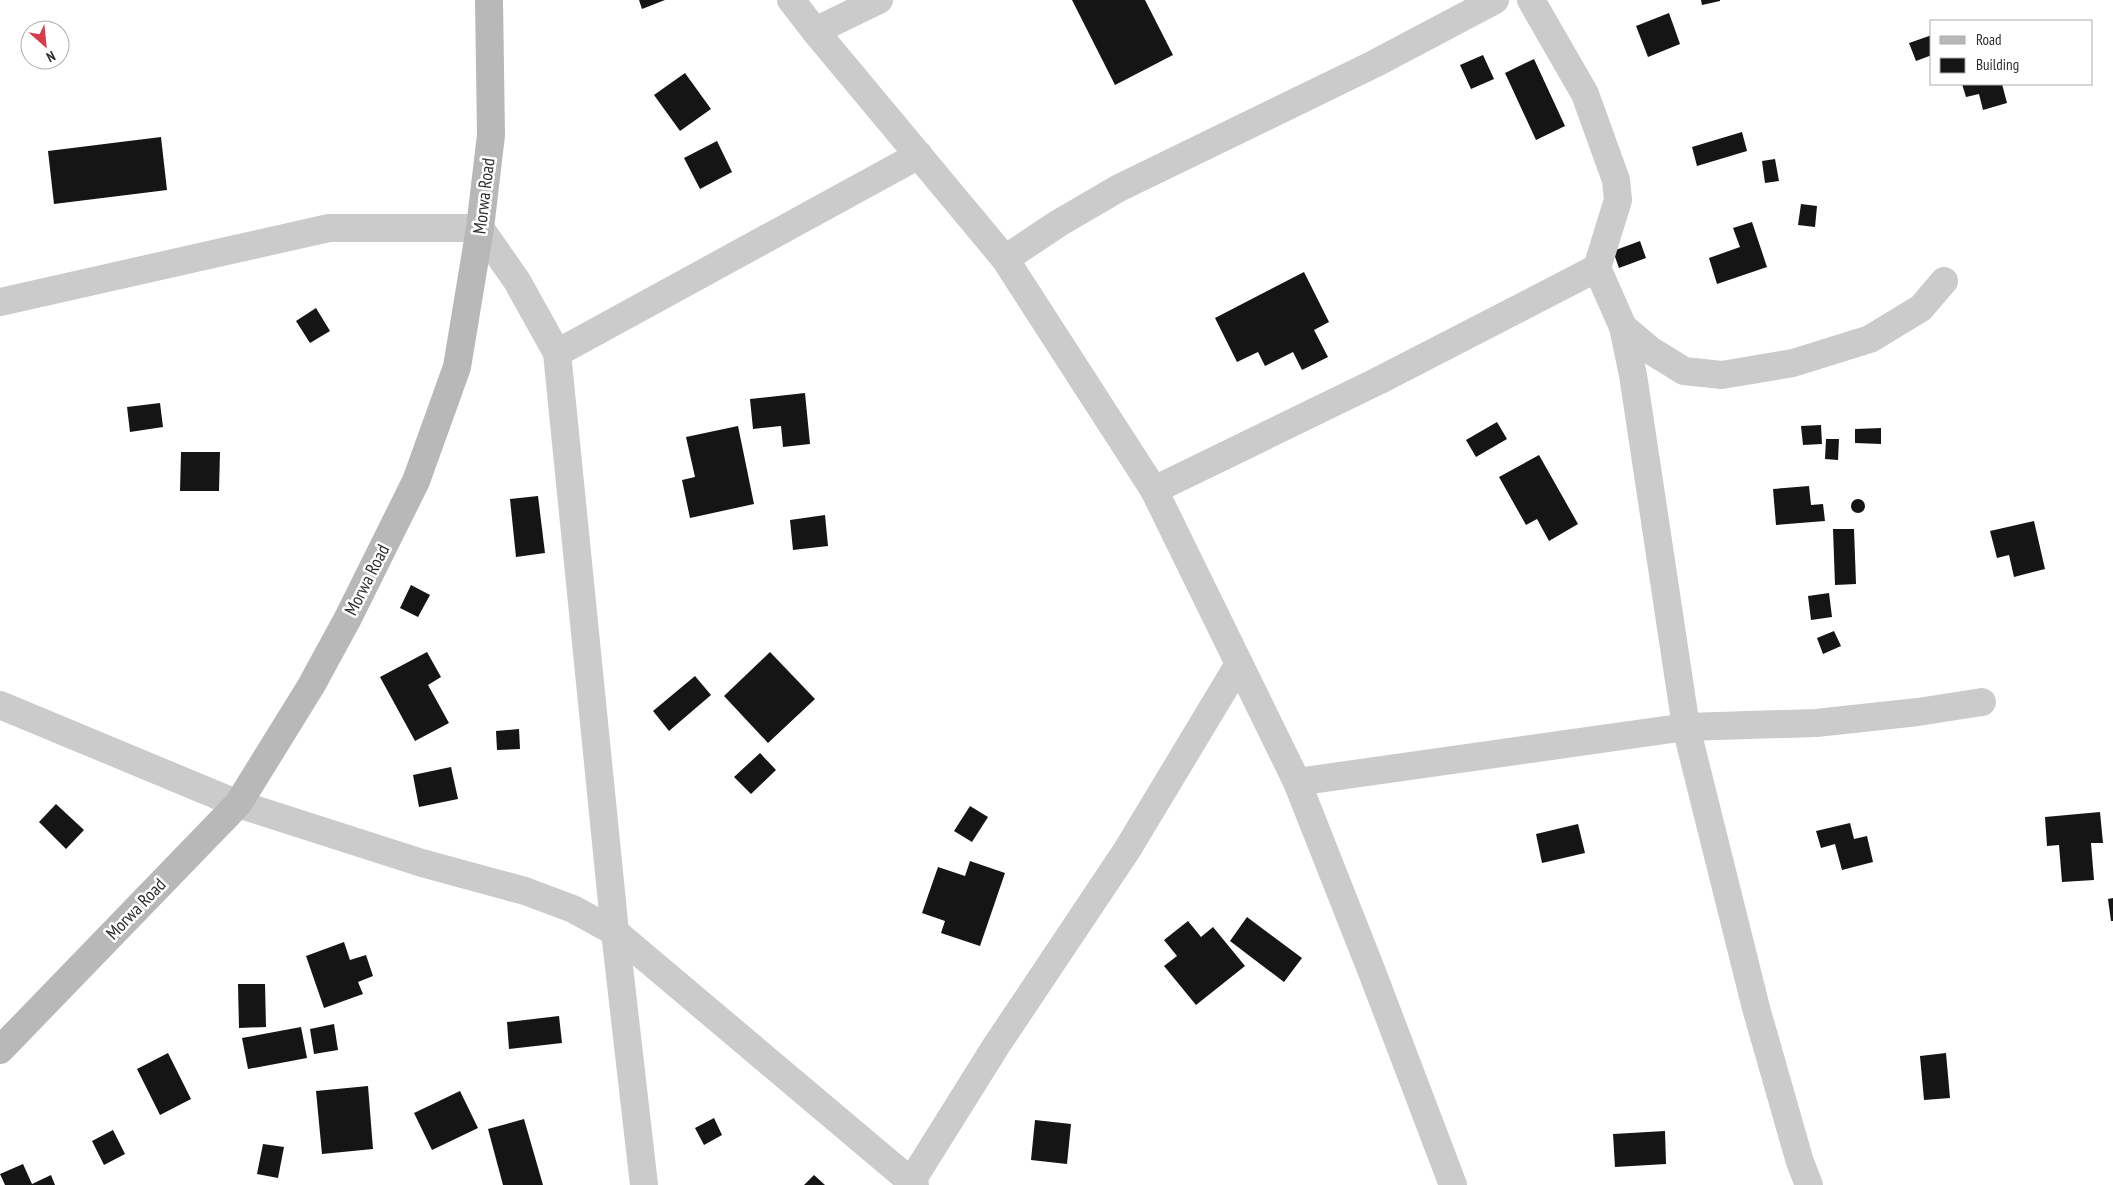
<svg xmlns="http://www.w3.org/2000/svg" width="2113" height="1185" font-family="'PT Sans Narrow',sans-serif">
<rect width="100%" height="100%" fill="#fff"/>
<g fill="#151515">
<path d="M639,0H665L642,9Z"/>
<path d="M1072,0H1145L1173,55L1115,85Z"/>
<path d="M1701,0H1720V1L1702,5Z"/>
<path d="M1669,13L1680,44L1648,57L1636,26Z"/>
<path d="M1932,35V55L1916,61L1909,43Z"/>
<path d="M1483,55L1494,79L1471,89L1460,65Z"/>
<path d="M1534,59L1565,126L1536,140L1505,73Z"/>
<path d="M685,73L711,109L680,131L654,95Z"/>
<path d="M1962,84H2002L2007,103L1983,110L1979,94L1966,97Z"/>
<path d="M1742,132L1747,151L1697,166L1692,147Z"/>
<path d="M161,137L167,190L54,204L48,151Z"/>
<path d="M717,141L732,172L700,189L684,158Z"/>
<path d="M1775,159L1779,181L1765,183L1762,161Z"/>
<path d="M1801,204L1817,206L1815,227L1798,225Z"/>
<path d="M1752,222L1767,267L1717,284L1709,258L1740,247L1733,228Z"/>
<path d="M1640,241L1646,258L1619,268L1613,251Z"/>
<path d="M1304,272L1329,322L1314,330L1328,357L1302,370L1293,352L1265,366L1258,352L1237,362L1215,318Z"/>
<path d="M316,308L330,331L310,343L296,321Z"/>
<path d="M805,393L810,444L783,447L781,426L753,429L750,399Z"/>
<path d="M160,403L163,427L130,432L127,407Z"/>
<path d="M1497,422L1507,439L1476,457L1466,440Z"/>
<path d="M1821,425L1822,444L1803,445L1801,426Z"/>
<path d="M738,426L754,504L690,518L682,480L695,477L686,437Z"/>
<path d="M1881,428V444L1855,443V429Z"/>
<path d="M1826,439H1839L1838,460L1825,459Z"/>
<path d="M181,452H220L219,491H180Z"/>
<path d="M1539,455L1578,524L1549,541L1537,519L1526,525L1499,477Z"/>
<path d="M1809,486L1811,505L1823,504L1825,521L1776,525L1773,489Z"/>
<path d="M538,496L545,553L516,557L510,499Z"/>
<circle cx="1858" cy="506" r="7"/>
<path d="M825,515L828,546L793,550L790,520Z"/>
<path d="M2034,521L2045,569L2014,577L2009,555L1997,558L1990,531Z"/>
<path d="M1833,529H1854L1856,584L1835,585Z"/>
<path d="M411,585L430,595L418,617L400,608Z"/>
<path d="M1829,593L1832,617L1811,620L1808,596Z"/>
<path d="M1834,631L1841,646L1823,654L1817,638Z"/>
<path d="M427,652L441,677L428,685L449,723L415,741L380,677Z"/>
<path d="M770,652L815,699L768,743L724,696Z"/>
<path d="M695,676L711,695L669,731L653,711Z"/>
<path d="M519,729L520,749L497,750L496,731Z"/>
<path d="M760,753L776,770L751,794L734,777Z"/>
<path d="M451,767L458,799L419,807L413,775Z"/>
<path d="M56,804L84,830L66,849L39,822Z"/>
<path d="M970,806L988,817L972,842L954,831Z"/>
<path d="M2100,812L2103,843H2091L2094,880L2062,882L2059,845L2047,846L2045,817Z"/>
<path d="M1850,823L1854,839L1867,836L1873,862L1842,870L1835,844L1821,848L1816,831Z"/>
<path d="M1578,824L1585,853L1542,863L1536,834Z"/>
<path d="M970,861L1005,873L980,946L941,933L945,921L922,913L938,867L965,876Z"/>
<path d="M2113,898V921H2111L2108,899Z"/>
<path d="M1247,917L1302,958L1284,982L1230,941Z"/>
<path d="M1188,921L1201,937L1213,927L1245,966L1196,1005L1164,966L1177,956L1164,940Z"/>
<path d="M344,942L350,960L366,955L373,976L358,982L363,994L324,1008L306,956Z"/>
<path d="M238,984H265L266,1027L239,1028Z"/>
<path d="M559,1016L562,1043L509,1049L507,1022Z"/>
<path d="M334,1024L338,1050L314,1054L310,1029Z"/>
<path d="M301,1027L307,1058L248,1069L242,1038Z"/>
<path d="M168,1053L191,1099L160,1115L137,1069Z"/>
<path d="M1946,1053L1950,1098L1924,1100L1920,1056Z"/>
<path d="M368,1086L373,1149L322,1154L316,1091Z"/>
<path d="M460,1091L478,1128L432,1150L414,1113Z"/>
<path d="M714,1118L722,1135L704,1145L695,1128Z"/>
<path d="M524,1119L543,1185H503L488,1129Z"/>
<path d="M1035,1120L1071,1124L1067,1164L1031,1160Z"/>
<path d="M113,1130L125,1154L104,1165L92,1141Z"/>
<path d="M1665,1131L1666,1164L1615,1167L1613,1134Z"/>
<path d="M263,1144L284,1147L278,1178L257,1174Z"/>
<path d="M23,1164L32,1184L51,1175L55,1185H5L0,1174Z"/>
<path d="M814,1175L825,1185H804Z"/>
</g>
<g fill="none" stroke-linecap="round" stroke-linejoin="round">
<g stroke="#cbcbcb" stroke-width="28">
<path d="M791,0L815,31L1005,259L1154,490L1297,782L1372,972L1453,1185"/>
<path d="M1531,0L1585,94L1616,180L1618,200L1597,268L1623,327L1633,375L1686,727L1756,1008L1800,1162L1809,1185"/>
<path d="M815,31L879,0"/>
<path d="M1005,259L1059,223L1119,188L1374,64L1495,0"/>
<path d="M0,302L329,228H480L517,281L557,353L615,932"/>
<path d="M1623,327L1650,350L1684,371L1722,375L1793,363L1870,339L1921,308L1944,281"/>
<path d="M557,353L919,155"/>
<path d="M1154,490L1378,381L1597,268"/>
<path d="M0,705L238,804L422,863L525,891L573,909L615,932"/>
<path d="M1297,782L1686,727L1816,723L1918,712L1982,702"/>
<path d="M911,1182L996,1046L1127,850L1239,664"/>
<path d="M644,1185L615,932L915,1185"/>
</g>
<path stroke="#b8b8b8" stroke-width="28" d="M0,1050L238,804L311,686L348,618L416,481L457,367L480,228L491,135L489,0"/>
</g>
<g text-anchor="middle" stroke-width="5" stroke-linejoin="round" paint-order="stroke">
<g font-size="18" fill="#2e2e2e" stroke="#fff">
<text transform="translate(484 196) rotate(-83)" y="6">Morwa Road</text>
<text transform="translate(367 580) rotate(-63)" y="6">Morwa Road</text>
<text transform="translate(136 909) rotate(-46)" y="6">Morwa Road</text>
</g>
</g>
<rect x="1930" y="20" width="162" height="65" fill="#ffffff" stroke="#ababab"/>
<rect x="1940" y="36" width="25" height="8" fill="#b8b8b8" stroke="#ababab"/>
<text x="1976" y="45" font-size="15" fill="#2e2e2e">Road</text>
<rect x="1940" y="58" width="25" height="15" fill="#151515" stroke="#ababab"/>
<text x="1976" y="70" font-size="15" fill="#2e2e2e">Building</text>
<g transform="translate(45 45) rotate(153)"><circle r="24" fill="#ffffff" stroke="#ababab"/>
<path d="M0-4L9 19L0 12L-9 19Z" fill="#db3a4b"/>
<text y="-8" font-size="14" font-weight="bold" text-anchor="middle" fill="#2e2e2e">N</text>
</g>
</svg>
